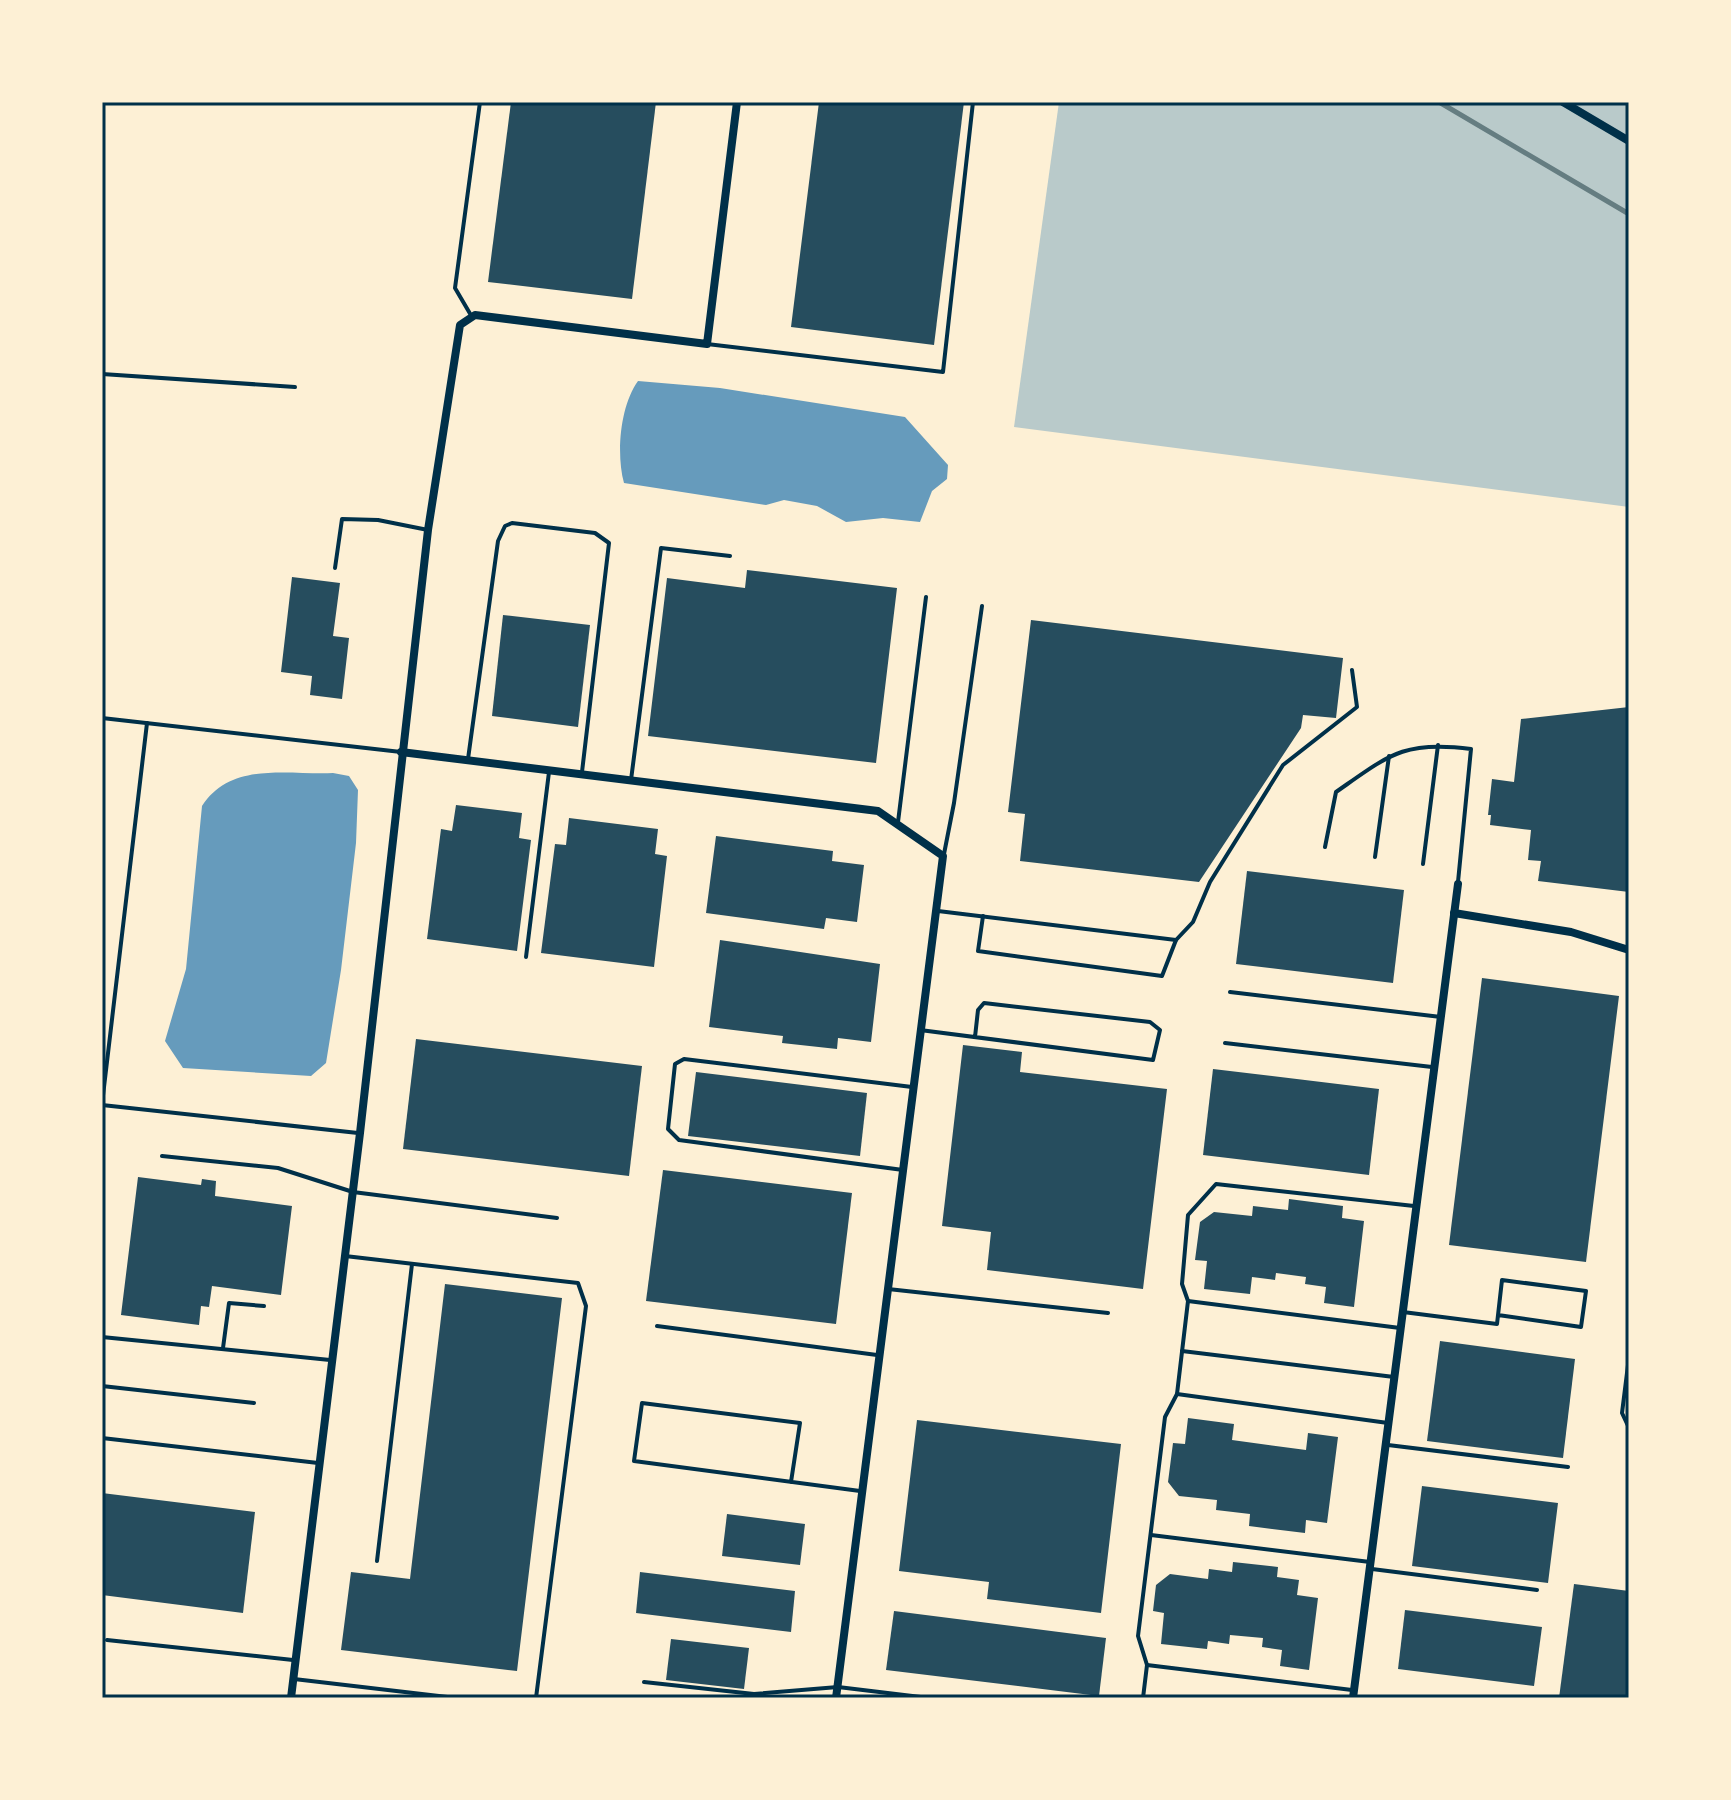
<svg xmlns="http://www.w3.org/2000/svg" width="1731" height="1800" font-family="Bitter,serif">
<rect width="100%" height="100%" fill="#fdf0d5"/>
<path fill="#b9caca" d="M1059,102H1629V507L1014,427Z"/>
<g fill="#669bbc">
<path d="M638,381L720,388L905,417L948,465L947,479L932,491L920,522L883,518L846,522L817,506L784,500L766,505L624,483C616,454 620,406 638,381Z"/>
<path d="M333,773L349,776L358,790L356,843L341,970L326,1063L311,1076L183,1068L165,1041L186,969L202,806C231,761 287,775 333,773Z"/>
</g>
<g fill="#264d5e">
<path d="M511,102H656L632,299L488,282Z"/>
<path d="M819,102H964L934,345L791,327Z"/>
<path d="M747,570L897,588L876,763L648,736L667,578L745,588Z"/>
<path d="M292,577L340,583L333,636L349,638L342,699L310,695L312,676L281,672Z"/>
<path d="M503,615L590,625L578,727L492,716Z"/>
<path d="M1031,620L1343,658L1336,718L1303,715L1301,728L1199,882L1020,861L1025,814L1008,812Z"/>
<path d="M1629,707V892L1538,881L1541,861L1528,860L1531,830L1490,825L1491,815H1488L1492,779L1514,782L1521,719Z"/>
<path d="M456,805L522,813L519,838L531,840L517,951L427,939L441,829L452,831Z"/>
<path d="M569,818L658,829L655,854L667,856L654,967L541,953L555,844L566,845Z"/>
<path d="M716,836L833,851L832,861L864,865L857,922L826,918L824,929L706,913Z"/>
<path d="M1247,871L1404,890L1393,983L1236,964Z"/>
<path d="M720,940L880,964L871,1042L838,1038L837,1049L782,1043L783,1036L709,1027Z"/>
<path d="M1482,978L1619,996L1586,1262L1449,1245Z"/>
<path d="M416,1039L642,1066L629,1176L403,1149Z"/>
<path d="M963,1045L1022,1052L1020,1072L1167,1089L1143,1289L987,1270L991,1232L942,1226Z"/>
<path d="M1213,1069L1379,1089L1369,1175L1203,1155Z"/>
<path d="M696,1072L867,1093L860,1156L688,1136Z"/>
<path d="M663,1170L852,1193L836,1324L646,1301Z"/>
<path d="M138,1177L201,1185L202,1179L216,1181L215,1196L292,1206L281,1295L212,1286L209,1307L201,1306L199,1325L121,1315Z"/>
<path d="M1289,1199L1343,1206L1342,1218L1364,1221L1354,1307L1324,1303L1326,1287L1305,1284L1306,1277L1276,1273L1275,1280L1252,1277L1250,1294L1204,1289L1207,1261L1195,1260L1200,1222L1214,1212L1252,1216L1253,1206L1288,1210Z"/>
<path d="M445,1284L562,1298L517,1671L341,1650L351,1572L410,1579Z"/>
<path d="M1440,1341L1575,1359L1563,1458L1427,1441Z"/>
<path d="M1188,1418L1234,1424L1232,1440L1306,1450L1308,1433L1338,1437L1327,1523L1306,1520L1305,1533L1249,1526L1250,1514L1216,1510L1217,1500L1179,1496L1168,1482L1173,1443L1185,1444Z"/>
<path d="M917,1420L1121,1444L1101,1613L987,1599L989,1582L899,1571Z"/>
<path d="M1422,1486L1558,1503L1548,1583L1412,1566Z"/>
<path d="M102,1493L255,1512L243,1613L102,1595Z"/>
<path d="M727,1514L805,1524L800,1565L722,1556Z"/>
<path d="M1233,1562L1278,1567L1277,1577L1299,1580L1297,1595L1318,1598L1309,1670L1280,1666L1282,1650L1262,1647L1263,1638L1230,1635L1229,1644L1208,1641L1207,1649L1161,1644L1164,1613L1153,1611L1156,1585L1170,1574L1208,1579L1209,1569L1232,1572Z"/>
<path d="M640,1572L795,1591L791,1632L636,1613Z"/>
<path d="M1574,1584L1629,1591V1698H1559Z"/>
<path d="M1405,1610L1542,1627L1534,1686L1398,1669Z"/>
<path d="M894,1611L1106,1638L1099,1696L886,1670Z"/>
<path d="M671,1639L749,1648L744,1689L666,1680Z"/>
</g>
<g fill="none" stroke-linecap="round" stroke-linejoin="round">
<g stroke="#003049" stroke-width="4">
<path d="M472,317L455,288L480,102"/>
<path d="M707,344L943,372L973,102"/>
<path d="M102,374L295,387"/>
<path d="M335,568L342,519L378,520L428,530"/>
<path d="M102,718L401,752"/>
<path d="M468,759L498,541L505,526L512,523L595,533L609,543L582,772"/>
<path d="M631,780L661,548L730,556"/>
<path d="M898,822L926,597"/>
<path d="M1325,847L1336,792C1389,755 1404,740 1471,749L1458,882"/>
<path d="M944,854L954,803L982,606"/>
<path d="M1375,857L1389,756"/>
<path d="M1423,864L1438,745"/>
<path d="M938,911L1176,940"/>
<path d="M983,916L978,951L1162,976L1176,940L1193,922L1210,882L1283,765L1357,707L1352,670"/>
<path d="M526,957L549,772"/>
<path d="M1230,992L1441,1017"/>
<path d="M920,1030L1153,1060L1160,1030L1150,1022L984,1003L978,1010L975,1037"/>
<path d="M1225,1043L1432,1067"/>
<path d="M102,1104L147,723"/>
<path d="M102,1105L358,1133"/>
<path d="M162,1156L278,1168L353,1192L557,1218"/>
<path d="M903,1170L679,1140L668,1129L675,1064L684,1059L912,1087"/>
<path d="M345,1256L578,1283L586,1306L536,1698"/>
<path d="M888,1289L1108,1313"/>
<path d="M1188,1301L1400,1328"/>
<path d="M1403,1312L1497,1324L1502,1280L1586,1291L1581,1327L1498,1315"/>
<path d="M657,1326L877,1355"/>
<path d="M102,1337L330,1360"/>
<path d="M223,1348L229,1303L264,1306"/>
<path d="M1182,1351L1394,1377"/>
<path d="M1629,1357L1622,1413L1629,1428"/>
<path d="M102,1386L254,1403"/>
<path d="M1177,1394L1388,1423"/>
<path d="M102,1438L318,1463"/>
<path d="M1388,1445L1568,1467"/>
<path d="M791,1482L800,1423L642,1403L634,1461L860,1491"/>
<path d="M1151,1535L1370,1562"/>
<path d="M377,1561L412,1264"/>
<path d="M1372,1569L1537,1590"/>
<path d="M107,1640L293,1660"/>
<path d="M1147,1665L1352,1690"/>
<path d="M294,1679L456,1698"/>
<path d="M644,1682L754,1694L838,1687L929,1698"/>
<path d="M1143,1698L1147,1665L1138,1636L1165,1417L1177,1394L1188,1301L1182,1284L1188,1215L1216,1184L1414,1206"/>
</g>
<g stroke="#003049" stroke-width="8">
<path d="M1563,102L1629,141"/>
<path d="M401,752L878,811L943,856L836,1698"/>
<path d="M1454,913L1571,932L1629,950"/>
<path d="M291,1698L360,1133L428,530L460,325L475,315L707,344L737,102"/>
<path d="M1353,1698L1458,884"/>
</g>
<path stroke="#657d81" stroke-width="5" d="M1439,102L1629,214"/>
</g>
<rect width="1731" height="1800" fill="none" stroke="#fdf0d5" stroke-width="208"/>
<rect x="104" y="104" width="1523" height="1592" fill="none" stroke="#003049" stroke-width="3"/>
</svg>
